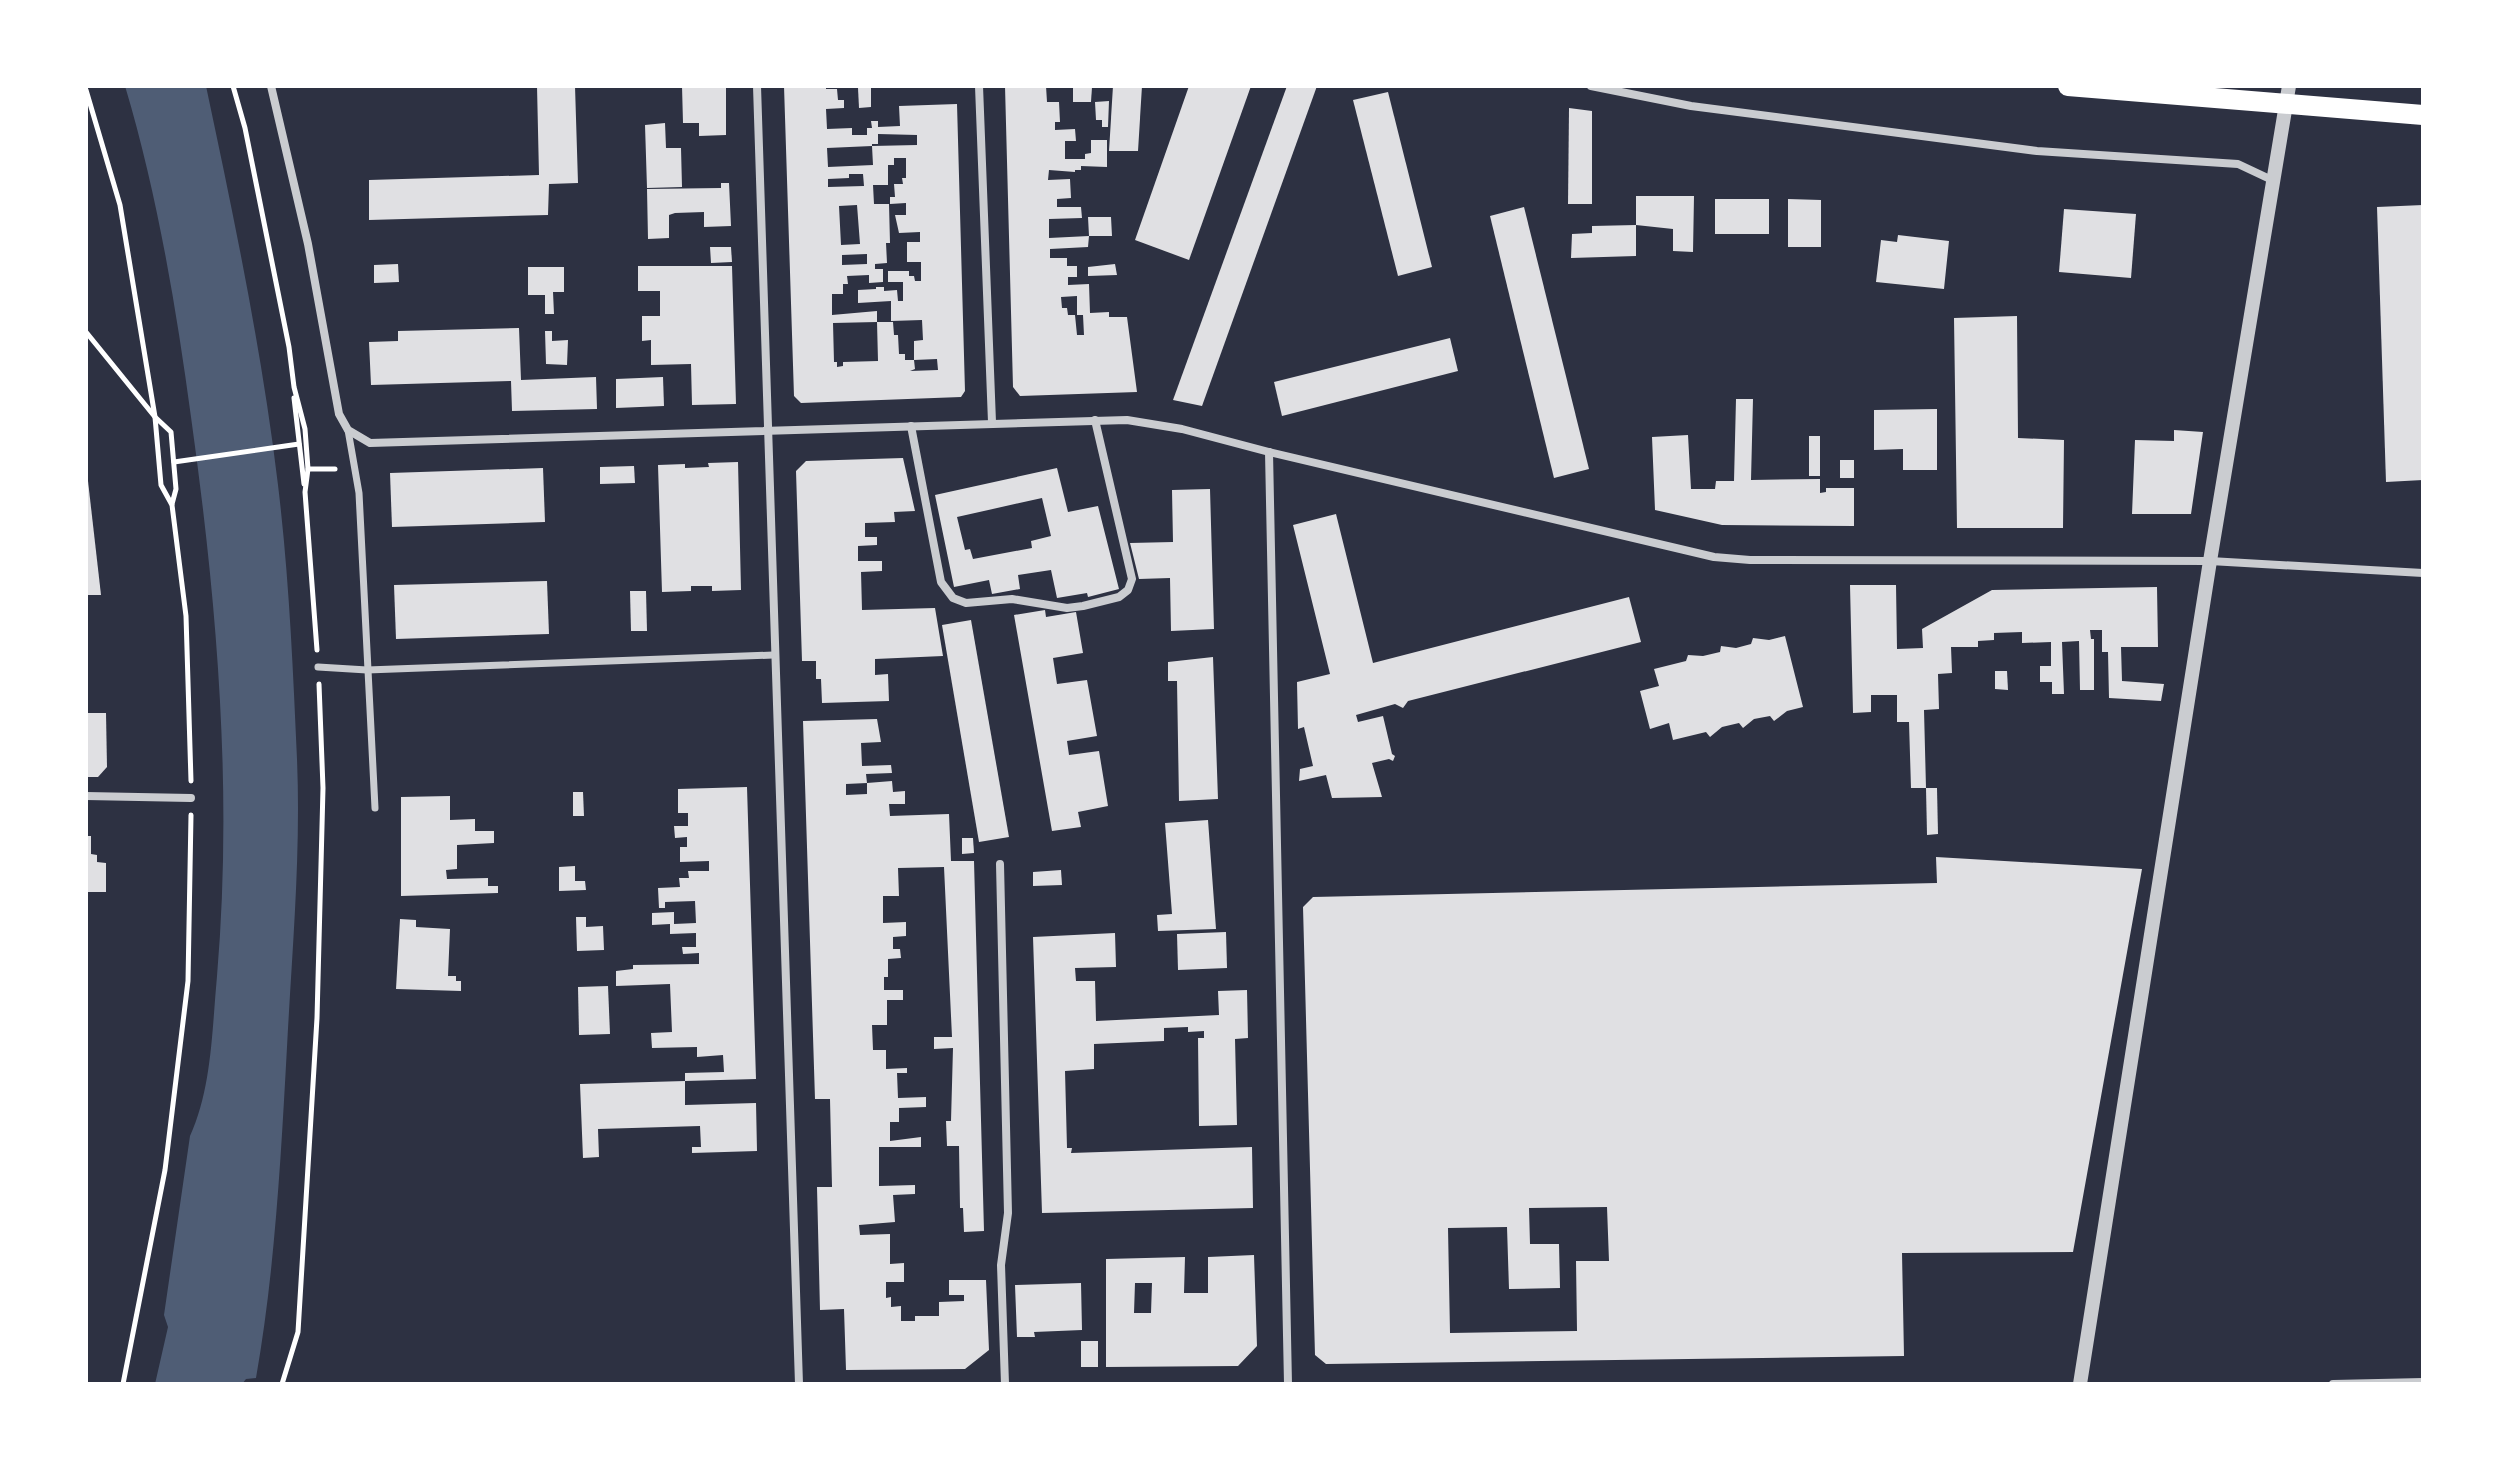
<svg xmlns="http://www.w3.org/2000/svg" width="2509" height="1470" font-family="Rubik,sans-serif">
<rect width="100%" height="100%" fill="#2d3142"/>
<path fill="#4f5d75" d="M125,86H206C234,218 262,351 278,485C289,576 293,668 297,759C301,855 292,951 287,1047C281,1157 275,1270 256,1378L246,1379L242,1384H155L168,1327L164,1315L190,1136C212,1088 212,1029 217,976C233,789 217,603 191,417C176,306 157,193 125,86Z"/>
<g fill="#e0e0e3" fill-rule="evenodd">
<path d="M537,86H575L578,183L549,184L548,215L369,220V180L539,175Z"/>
<path d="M682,86H726V135L699,136V123H683Z"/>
<path d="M784,86H826V89H837L838,100H844V108L826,109L827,129L852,128V135H867V128H872L871,121H878V127L900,126L899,106L957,104L965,391L961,397L801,403L794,396ZM878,134L917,135V145L872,146L873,165L828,167L827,148L872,146V144H878ZM894,158H906V178H902L903,184H894L895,197H890V204L906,203V215H895L899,233L920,232V242H907V262H921V281H915L914,276H909V271H888V282H903V301H898L897,290L884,291V287H876V289L858,290V303L891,301V321L922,320L923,340L914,341V360L937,359L938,370L910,371L915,369L914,360H905V354H899L898,335H894L893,322H877L878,361L843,362V366L837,367V362H834L833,323L877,322V311L832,315V294H843V284H848L847,276L869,275V283L883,282V269H875V264L887,263L886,243H890L889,204H874L873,185H888V165H894ZM849,174H863L864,186L828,187V179L849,178ZM857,205L860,244L841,245L839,206ZM867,254V264L842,265V255Z"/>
<path d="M1005,86H1046L1047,102H1059L1060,122H1055V130L1075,129L1076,141H1065V159H1085V154L1091,153V140H1107V167L1081,166V170H1075V172L1049,170L1048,180L1070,179L1071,198L1057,199V207H1081L1082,218L1049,219V238L1089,236L1088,217H1111L1112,236H1089L1088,247L1050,249V258H1067V266H1077V277H1068V285L1089,284L1090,313L1109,312V317H1127L1137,392L1020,396L1013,387ZM1077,296V315H1083L1084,335H1077L1075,315H1068L1067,308H1062L1061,297Z"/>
<path d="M1113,86H1142L1138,151H1109Z"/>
<path d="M1189,86H1251L1189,260L1135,240Z"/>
<path d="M1287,86H1317L1202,406L1173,400Z"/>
<path d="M1092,87L1091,102H1073V88Z"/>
<path d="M858,88H871V107L859,108Z"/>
<path d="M1388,92L1432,267L1398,276L1353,100Z"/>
<path d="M1109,101L1108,127H1102V120H1096L1095,102Z"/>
<path d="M1569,108L1592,111V204H1568Z"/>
<path d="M665,123L666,148H681L682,187L647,188L645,125Z"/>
<path d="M721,183H729L731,226L704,227V212L675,213L669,215V238L648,239L647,189L721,188Z"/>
<path d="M1636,196H1694L1693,252L1673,251V229L1636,225Z"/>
<rect x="1715" y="199" width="54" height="35"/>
<path d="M1788,199L1821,200V247H1788Z"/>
<path d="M2423,205V480L2386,482L2377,207Z"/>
<path d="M1524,207L1589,469L1554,478L1490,216Z"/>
<path d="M2064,209L2136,214L2131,278L2059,272Z"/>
<path d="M1636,225V256L1571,258L1572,234L1592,233V226Z"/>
<path d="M1898,235L1949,241L1944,289L1876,282L1881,240L1897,242Z"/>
<path d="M710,247H731L732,262L711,263Z"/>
<path d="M398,264L399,282L374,283V265Z"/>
<path d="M1115,264L1117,275L1088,276V267Z"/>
<path d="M638,266H732L736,404L692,405L691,364L651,365V340L642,341V316H660V291H638Z"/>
<path d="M528,267H564V292H553L554,314H545V295H528Z"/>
<path d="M2017,316L2018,438L2064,440L2063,528H1957L1954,318Z"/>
<path d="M519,328L521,380L596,377L597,409L512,411L511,381L371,385L369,342L398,341V331Z"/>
<path d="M545,331H552V341L568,340L567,365L546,364Z"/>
<path d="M1450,338L1458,371L1282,416L1274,382Z"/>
<path d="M663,377L664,406L616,408V379Z"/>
<path d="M1736,399H1753L1751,480L1820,479V493L1826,492V488H1854V526L1722,525L1655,510L1652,437L1688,435L1691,489H1715L1716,481H1734Z"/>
<path d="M1937,409V470H1903V449L1874,450V410Z"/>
<path d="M2174,430L2203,432L2191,514H2132L2135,440L2174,441Z"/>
<rect x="1809" y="436" width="11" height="40"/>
<path d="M903,458L915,511L894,512L895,522L865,523V537H877V545L858,546V561H882V571L861,572L862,610L935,608L943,656L875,659V675L888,674L889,701L822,703L821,679H816V661H802L796,471L806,461Z"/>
<rect x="1840" y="460" width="14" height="18"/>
<path d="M738,462L741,590L712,591V586H691V591L662,592L658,465L685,464V468L709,467L708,463Z"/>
<path d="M634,466L635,483L600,484V467Z"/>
<path d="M543,468L545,522L392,527L390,473Z"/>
<path d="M1057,468L1068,512L1098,506L1119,589L1088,597L1087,593L1057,598L1051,570L1018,575L1020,589L992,594L989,580L954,587L935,495ZM1042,498L1051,536L1031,541L1032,548L973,559L970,549L965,550L957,517Z"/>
<path d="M86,481H88L101,595H86Z"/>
<path d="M1210,489L1214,629L1171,631L1170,578L1139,579L1130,543L1173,542L1172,490Z"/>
<path d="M1336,514L1373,663L1629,597L1641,642L1408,701L1403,708L1395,704L1356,715L1358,722L1383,716L1392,754L1395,756L1393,761L1389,759L1372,763L1382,797L1332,798L1326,775L1299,781L1300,769L1313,766L1304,727L1298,729L1297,682L1330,674L1293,525Z"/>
<path d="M547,581L549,634L396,639L394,585Z"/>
<path d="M1850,585H1896L1897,649L1923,648L1922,629L1992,590L2157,587L2158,647H2121L2122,681L2164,684L2161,701L2109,698L2108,652H2102V630H2090L2091,639H2094V690H2080L2079,641L2062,642L2064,694H2052V682H2040V666H2051V642L2022,643V632L1994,633V640L1978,641V647H1951L1952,673L1938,674L1939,709L1924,710L1926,788H1911L1909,722H1897V695H1871V712L1853,713Z"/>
<path d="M630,591H646L647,631H631Z"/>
<path d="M1045,610L1046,617L1076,612L1083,653L1053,658L1057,684L1087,680L1097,736L1067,741L1069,755L1099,751L1108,806L1078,812L1081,827L1052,831L1014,615Z"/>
<path d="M971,620L1009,837L979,842L942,625Z"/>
<path d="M1785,636L1803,707L1787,711L1774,721L1770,716L1754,719L1743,728L1739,723L1722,727L1710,737L1706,732L1673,740L1669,723L1650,729L1640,691L1659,686L1654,669L1686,661L1688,655L1703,656L1720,652L1721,646L1736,648L1751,644L1753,638L1769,640Z"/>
<path d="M1213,657L1218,799L1179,801L1177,681H1168V662Z"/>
<path d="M1995,671H2007L2008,690L1995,689Z"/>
<path d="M86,713H106L107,767L98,777H86Z"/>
<path d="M877,719L881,742L861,743L862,766L891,765L892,773L866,774L867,783L846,784V795L867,794V783L892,781L893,792L905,791V804H889L890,816L949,814L951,861H974L984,1231L964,1232L963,1208H960L959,1146H947L946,1121H951L953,1048L934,1049V1037H952L944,867L898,868L899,896H883V923L906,922V936L893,937V949H900L901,958L888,959V977H884V990H903V1000H887V1025H872L873,1050H886V1069L907,1068V1073H897L898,1098L926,1097V1107L899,1108V1122H890V1141L921,1137V1147H879V1186L915,1185V1194L893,1195L895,1222L859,1225L860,1235L890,1234V1264L904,1263V1282H886V1298L891,1297V1307L901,1306V1321H915V1316H939V1302L964,1301V1295H949V1280H986L989,1350L965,1369L846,1370L844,1309L820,1310L817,1187H832L830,1099H815L803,721Z"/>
<path d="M747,787L756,1079L685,1081V1073L724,1072L723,1055L697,1057V1047L652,1048L651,1033L672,1032L670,984L616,986V971L633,969V965L699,964V953L683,954L682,947H696V933L670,934V924L652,925V913L674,912V924L696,923L695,901L665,902V908H659L658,888L680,887L679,878H689L688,871H709V861L680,862V847H687V837L675,838L674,826H688V813H678V789Z"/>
<path d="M1926,788H1937L1938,834L1927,835Z"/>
<path d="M573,792H583L584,816H573Z"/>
<path d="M450,796V820L475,819V831H494V843L457,845V869L446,870L447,879L488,878V886H498V893L401,896V797Z"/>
<path d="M1208,820L1216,929L1158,931L1157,915L1172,914L1165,823Z"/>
<path d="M86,836H91V854L97,855V862L106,863V892H86Z"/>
<path d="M962,838H973L974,853L962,854Z"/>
<path d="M1936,857L2142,869L2073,1252L1902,1253L1904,1356L1326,1364L1315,1355L1303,907L1313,897L1937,883ZM1607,1207L1609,1261H1576L1577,1331L1450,1333L1448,1228L1507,1227L1509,1289L1560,1288L1559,1244H1530L1529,1208Z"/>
<path d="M575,866V881H585L586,890L559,891V867Z"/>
<path d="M1061,870L1062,885L1033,886V872Z"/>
<path d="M576,917H586V927L603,926L604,950L577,951Z"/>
<path d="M400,919L416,920V927L450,929L448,976H456V981H461V991L396,989Z"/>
<path d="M1226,932L1227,968L1178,970L1177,934Z"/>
<path d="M1115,933L1116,967L1075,968L1076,981H1095L1096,1021L1219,1015L1218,991L1247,990L1248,1038L1235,1039L1237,1125L1199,1126L1198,1038H1204V1031L1188,1032V1027L1164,1028V1041L1094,1044V1069L1065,1071L1067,1148H1072L1071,1153L1252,1147L1253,1208L1042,1213L1033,937Z"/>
<path d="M608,986L610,1034L579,1035L578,987Z"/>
<path d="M685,1081V1105L756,1103L757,1151L692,1153V1147H701L700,1126L598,1129L599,1157L583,1158L580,1084Z"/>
<path d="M1254,1255L1257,1346L1238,1366L1106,1367V1259L1185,1257L1184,1293H1208V1257ZM1135,1283H1152L1151,1313H1134Z"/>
<path d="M1081,1283L1082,1330L1034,1332L1035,1337H1017L1015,1285Z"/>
<rect x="1081" y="1341" width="17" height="26"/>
</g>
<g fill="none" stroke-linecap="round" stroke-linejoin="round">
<g stroke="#fff" stroke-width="5">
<path d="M233,86L245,128L289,347L294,387L305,429L308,469L305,492L317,650"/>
<path d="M86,90L120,205L155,417L161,485L172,505L186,616L191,781"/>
<path d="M86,332L155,417L171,432L176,489L172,504"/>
<path d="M294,398L304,484"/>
<path d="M174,462L299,444"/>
<path d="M308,469H335"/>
<path d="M123,1384L165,1170L188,981L191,815"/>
<path d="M282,1384L298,1332L317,1018L323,788L319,684"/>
</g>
<g stroke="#caccd0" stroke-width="7">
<path d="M348,430L359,493L375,808"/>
<path d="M318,667L367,670L773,655"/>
</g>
<g stroke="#caccd0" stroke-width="8">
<path d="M271,86L308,244L339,414L348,430L370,443L1127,420L1182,429L1269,452L1714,557L1750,560L2210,561L2423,573"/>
<path d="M757,86L799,1384"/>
<path d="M979,86L992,422"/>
<path d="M1591,86L1691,106L2037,151L2238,164L2272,180"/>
<path d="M911,426L941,582L953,598L966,603L1012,599L1067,608L1083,606L1119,597L1128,590L1132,579L1095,420"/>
<path d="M1269,452L1288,1384"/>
<path d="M86,796L191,798"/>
<path d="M1000,864L1008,1213L1001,1265L1005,1384"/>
<path d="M2333,1384L2423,1382"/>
</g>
<path stroke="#caccd0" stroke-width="14" d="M2080,1384L2210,561L2289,86"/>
<path stroke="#fff" stroke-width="20" d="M2068,86L2423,115"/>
</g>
<rect width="2509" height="1470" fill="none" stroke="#ffffff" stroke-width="176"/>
</svg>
